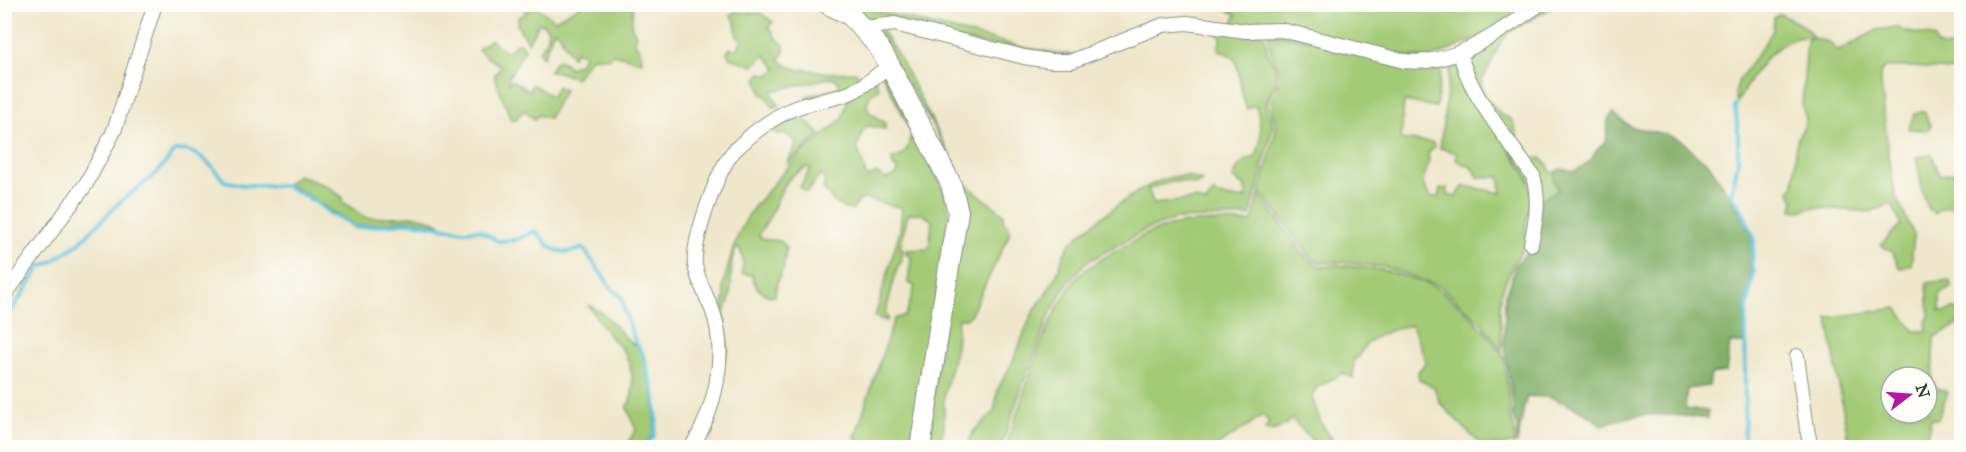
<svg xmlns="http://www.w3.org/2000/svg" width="1966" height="452" font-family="'IM FELL Great Primer',serif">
<rect width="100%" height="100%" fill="#fdfcf7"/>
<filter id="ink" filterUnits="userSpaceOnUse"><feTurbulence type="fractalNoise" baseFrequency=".0167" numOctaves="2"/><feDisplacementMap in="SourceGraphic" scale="12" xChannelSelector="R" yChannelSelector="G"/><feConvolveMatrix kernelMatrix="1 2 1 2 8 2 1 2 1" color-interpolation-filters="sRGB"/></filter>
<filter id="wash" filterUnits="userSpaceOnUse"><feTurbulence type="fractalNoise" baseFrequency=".008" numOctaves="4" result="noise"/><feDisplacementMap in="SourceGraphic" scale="24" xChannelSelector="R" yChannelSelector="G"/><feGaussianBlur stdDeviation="1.35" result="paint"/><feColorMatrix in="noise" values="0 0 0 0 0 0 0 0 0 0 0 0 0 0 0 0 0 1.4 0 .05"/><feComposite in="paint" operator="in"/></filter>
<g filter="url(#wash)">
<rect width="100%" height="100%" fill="#efe7cb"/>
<g fill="#a3cb76" stroke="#618455" stroke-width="1.5" fill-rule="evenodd">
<path d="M506,5H533L555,20L582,5H631L633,7L631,25L636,35L634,41L641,53L642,62L613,54L608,58L592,57C585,64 582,72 575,78L558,72H549L557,60L565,63L569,68L574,65H578L585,55L575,51L572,57L559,34L554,30L543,57L538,52L546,42L548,30L543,24L539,23L528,42L517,25L518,18L527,12L525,8L520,5L512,9Z"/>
<path d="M1215,5H1534L1497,30L1429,59L1232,26L1236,14Z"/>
<path d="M1545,5H1556L1509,32L1501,42L1481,83L1486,98L1502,116C1516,117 1514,128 1518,138C1521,146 1528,152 1533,159L1541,158L1548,165L1551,172H1555L1554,180L1559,190L1541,200L1483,99L1463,54Z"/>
<path d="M861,7L1026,48L1077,56L1060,58L865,22Z"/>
<path d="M734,12L760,13L773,22L768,28L772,30L774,36L784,45V54L779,59L786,65L801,71L803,69L829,73L856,72L863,81L856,87L805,101L806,97L808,96L839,88V83L836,79L830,78L772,91L773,96L780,107H773L766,96L762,94L757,78L761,73L768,76L777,69L765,55L753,66L730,58L727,52L730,48L737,50L742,40L737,36L735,21L731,15Z"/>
<path d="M1780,14L1804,26L1814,38L1829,42L1838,51L1877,30L1897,27C1908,36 1923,31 1935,38L1937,45L1943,47L1961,48V71L1913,67H1885L1880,73L1889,161L1895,194L1914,235L1911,265L1900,268L1892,252L1881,245L1901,224L1892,204L1869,212L1821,208H1810L1800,211L1792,210L1794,201L1790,191L1794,185L1796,145L1798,136L1804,128L1806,118L1802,106L1807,40L1812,38C1778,31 1750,77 1737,103L1735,94L1738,82L1773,31L1774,17Z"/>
<path d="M1215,30L1265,35L1267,51L1275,67V84L1267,103L1273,126L1250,216L1176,219L1145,230L1085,263L1064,288L1050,314L1026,375L1001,447L967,448L973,432L994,412L998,389L1013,361L1031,316L1055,279L1064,254L1071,242L1077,237C1101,217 1152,174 1184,176C1190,176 1196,179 1202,181L1194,185C1180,177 1163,185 1148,189L1154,204L1196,199L1206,203L1213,193C1223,196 1237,201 1247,197L1244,185L1239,183V181L1233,179C1237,166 1242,160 1255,157C1264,141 1260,125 1257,107L1252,106L1247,109C1240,97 1240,66 1234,59C1230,53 1223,53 1218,49L1221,37Z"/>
<path d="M882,31L900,59L964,183L1004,214L1003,221L1009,226V235L972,312L967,319L958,318L956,346L944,395V425L940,447H926L962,189C943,133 906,83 875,33Z"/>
<path d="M1269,34L1442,63L1436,107L1404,101L1401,139L1433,143L1434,147L1428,154C1433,172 1413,178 1431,197H1440V189L1447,188L1448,195L1456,197L1464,186L1502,193L1499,177H1478L1473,168L1456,160L1457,153L1440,148L1450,68L1455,64L1527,176L1532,199L1526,224L1525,245L1513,265L1501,293L1500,312L1502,351L1481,322L1440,286L1385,267L1339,262L1322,263L1313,260L1260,191L1277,126C1263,97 1281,96 1278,71C1277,62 1272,56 1270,48C1269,44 1269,39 1269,34Z"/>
<path d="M490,40L505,51L512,49L515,44L519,43L525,49L509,77V83L513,81L529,91L532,84L549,95H553L557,86L564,90L549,118L539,115L534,119L524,110L515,120H511L494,76L501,66L485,56L478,49Z"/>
<path d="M882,74H885L944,191L949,214L912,447H857L858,442L855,437L894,319L906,315L915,286L908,283L911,257L906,254V250L929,249L932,221C924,214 919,212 908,214L900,247L903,249L901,263L898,265L885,314L888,316L887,321L875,317L900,230L902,208L866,199H861L852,210C839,209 830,198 823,188C825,182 826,179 821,174L809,190L807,192L802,190L800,187L811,168L808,167C783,176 781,193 771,214C767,222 762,228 759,235L762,239L780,241L786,248L784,267L777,282L775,296C761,296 755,287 752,275L742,274L743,260L740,248L736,249L732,259L730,298L724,313L728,350L725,359L719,317L725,297L723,286L733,248L741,229L751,211L780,176L802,153L842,119L849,96L875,78L879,89L870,95L867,104L868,111L885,123V129L869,126L864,128L857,147L867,178L876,173L886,179L896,175L898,170L893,166L892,159C904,157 908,150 910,138L915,139Z"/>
<path d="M794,111L795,117L809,123L820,135L787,164L797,143L794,139L783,133L780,135L767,129Z"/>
<path d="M1920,111L1925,112L1928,122L1931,125L1928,130L1908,129L1915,113Z"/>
<path d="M1932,155L1940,175L1959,172L1957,196L1958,207H1946L1938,210L1936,214L1929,210L1922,192L1917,157Z"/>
<path d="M298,175L327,186L342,197V201L366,218L416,216L429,219L442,225L412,220L355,226C348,219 340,217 331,211C317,201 302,192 287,184Z"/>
<path d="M1259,194L1305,256L1314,264L1325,267L1336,265L1383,270L1426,283L1439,289L1468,313L1487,334L1504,357L1510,403L1509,416L1514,426L1515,444L1482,446L1440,403L1434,387L1419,380L1418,372L1426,362L1412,325C1393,329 1365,336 1359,357L1354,359L1353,378L1343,373L1316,388L1312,397L1320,421L1337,447H1318L1292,419C1284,426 1276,433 1265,430L1269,422L1263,415C1247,427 1232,435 1216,447H1006C1023,399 1046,308 1082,273C1095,261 1110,254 1125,246C1133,243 1140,236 1149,233C1181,219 1217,221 1252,222Z"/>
<path d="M1949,280L1951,285L1950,289L1940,293V311L1947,312L1952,309L1961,310V323L1934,337L1932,380L1937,388L1948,392L1938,419H1931L1925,447H1849L1828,318L1897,308L1914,331H1927L1926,321L1929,317L1927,283ZM1891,377H1927V413H1891Z"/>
<path d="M588,305C605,312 613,324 626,338C629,342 634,343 637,347C648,359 658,417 653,433C652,438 645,443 642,447H625L636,430L627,407C637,391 633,365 622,349C619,345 615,343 612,339C603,328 596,316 588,305Z"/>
</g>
<path fill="#82af67" stroke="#50764e" stroke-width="1.5" d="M1613,113L1631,127L1665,134L1682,141L1696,155L1709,164L1740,212L1753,239L1750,264L1752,271L1745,310L1744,343H1730L1726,372L1711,374L1709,386L1687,389L1685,409L1708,411L1707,419C1671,414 1635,410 1601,426C1595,416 1559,399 1546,397C1540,396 1534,397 1527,396C1522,412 1521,427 1517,443V425L1512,416L1513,403L1504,343L1505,294L1510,285L1515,266L1533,245L1541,200L1559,190L1554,180L1555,172L1560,169L1575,171L1591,160L1596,151L1606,141L1608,119Z"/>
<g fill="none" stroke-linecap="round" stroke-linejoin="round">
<g stroke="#61c4df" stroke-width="4">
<path d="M1735,105L1738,133V161L1731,195L1742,210L1754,238L1752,263L1754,271L1746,311L1744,448"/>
<path d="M4,322L41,266L50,263L78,244L120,202L157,173L175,151C195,146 213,166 224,181L243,185L286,186L316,202L332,215L347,221L355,228L412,222L464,231L479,230L498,241L516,240L535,231C541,235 544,242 549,246C559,254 573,253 583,248L613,290L622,298L625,313L635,341L643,355L654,393L657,419L654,436L644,448"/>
</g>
</g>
</g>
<g filter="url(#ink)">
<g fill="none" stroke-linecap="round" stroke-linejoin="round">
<defs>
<g id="street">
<path d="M864,28L895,24L1024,57L1050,61H1072L1163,25L1187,23L1246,31L1281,30L1294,33L1404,61C1455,67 1499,32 1540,4"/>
<path d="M1460,52C1467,92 1509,141 1533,176C1540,200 1536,220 1531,244"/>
<path d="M4,296L86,184L114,131L155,4"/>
<path d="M1797,356L1807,429L1811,448"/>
<path d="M691,448C715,411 728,355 713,312C707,296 698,282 695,265C692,242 718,166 735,150C753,132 779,112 804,105C820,100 837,99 852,92C865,86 877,74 890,66"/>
</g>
<path id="secondary" d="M828,4L851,16L878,46L890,66L951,184L958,212L954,236L920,448"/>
</defs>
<use href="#street" stroke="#879280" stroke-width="16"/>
<use href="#secondary" stroke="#879280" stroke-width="22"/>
<use href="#street" stroke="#fff" stroke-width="14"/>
<use href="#secondary" stroke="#fff" stroke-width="20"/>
</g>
</g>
<rect width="1966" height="452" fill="none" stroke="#fdfcf7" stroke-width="24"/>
<g transform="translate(1909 395) rotate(73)"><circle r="28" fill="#fdfcf7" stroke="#a4b0a9" stroke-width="1.5"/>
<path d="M0-4.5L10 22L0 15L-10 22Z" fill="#b5179e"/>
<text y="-9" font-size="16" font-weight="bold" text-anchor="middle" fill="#1f3d34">N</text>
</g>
</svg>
